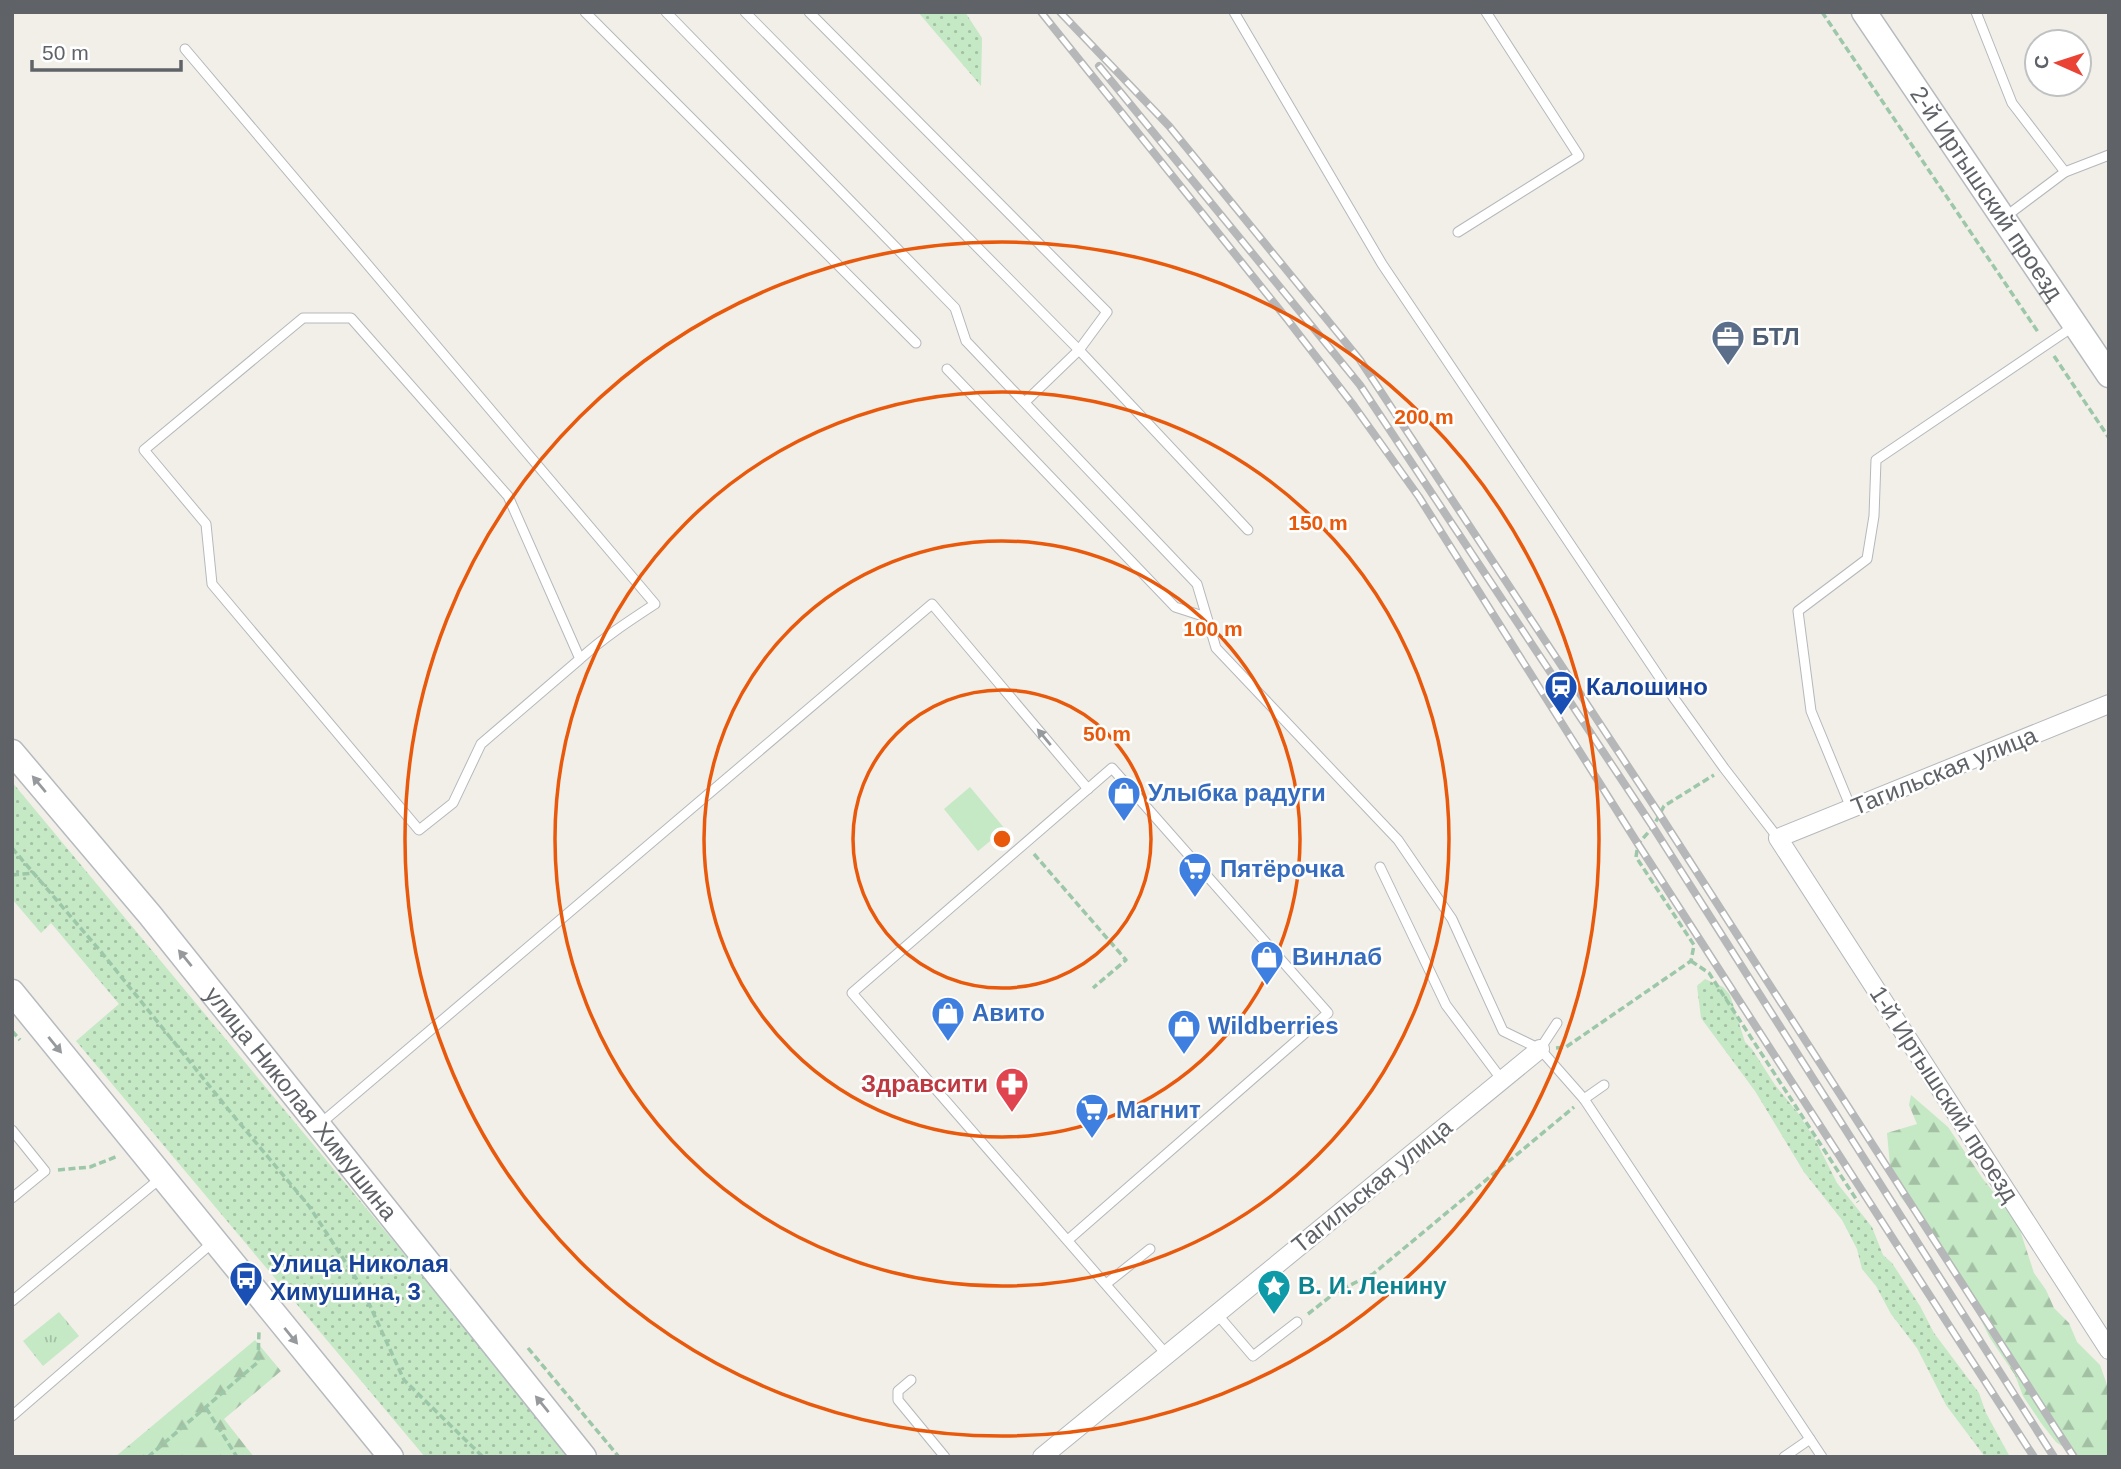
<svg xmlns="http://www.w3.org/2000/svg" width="2121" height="1469" font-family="Arial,sans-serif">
<defs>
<pattern id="grass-dots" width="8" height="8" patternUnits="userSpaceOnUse" patternTransform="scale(1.75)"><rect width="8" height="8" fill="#c5e8c5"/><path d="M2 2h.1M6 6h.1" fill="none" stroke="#a3c0a4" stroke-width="1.8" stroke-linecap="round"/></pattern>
<pattern id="forest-firs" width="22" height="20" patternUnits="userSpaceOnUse" patternTransform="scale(1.75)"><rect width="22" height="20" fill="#c5e8c5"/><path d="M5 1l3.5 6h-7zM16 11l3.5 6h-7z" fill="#a3c0a4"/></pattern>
<pattern id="park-tufts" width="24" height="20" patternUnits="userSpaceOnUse" patternTransform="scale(1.75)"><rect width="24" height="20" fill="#c5e8c5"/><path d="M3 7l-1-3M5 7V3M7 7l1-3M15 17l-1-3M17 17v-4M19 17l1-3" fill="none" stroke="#a3c0a4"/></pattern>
</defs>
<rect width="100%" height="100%" fill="#f1efe8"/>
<g fill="url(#grass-dots)">
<path d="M918,12H965L982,38L981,86Z"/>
<path d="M12,782L573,1457H425L76,1041L119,1004L51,923L41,933L12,899Z"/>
<path d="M1705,979L1723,987L1730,995L1745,1042L1752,1049L1775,1085L1798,1113L1816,1141L1837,1183L1872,1227L1883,1255L1892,1263L1920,1306L1934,1333L1979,1393L1986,1413L2010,1457H1985L1946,1405L1917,1348L1891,1314L1876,1286L1862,1269L1857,1249L1842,1220L1804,1172L1755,1091L1701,1018L1697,986Z"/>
</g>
<g fill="url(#forest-firs)">
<path d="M1911,1095L1948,1127L1983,1179L2017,1221L2034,1273L2046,1290L2054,1308L2069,1323L2077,1342L2100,1365L2109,1390V1457H2078L2056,1442L2041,1423L2023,1396L2015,1375L1990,1338L1975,1308L1939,1247L1900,1196L1890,1165L1887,1133L1917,1124L1909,1105Z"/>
<path d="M255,1340L281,1371L224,1419L254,1457H115Z"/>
</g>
<path fill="url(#park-tufts)" d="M59,1312L79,1336L43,1366L23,1341Z"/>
<path fill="#c5e8c5" d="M970,787L1005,829L978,851L944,809Z"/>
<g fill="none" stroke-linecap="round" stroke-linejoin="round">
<defs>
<g id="lane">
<path d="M585,12L916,343"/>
<path d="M666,12L955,308L966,341L1197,584L1216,648L1398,840L1452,919L1503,1031L1540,1049L1584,1099L1822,1457"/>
<path d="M745,12L1079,350L1248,530"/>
<path d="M809,12L1107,312L1079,350L1025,402"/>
<path d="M1234,12L1382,264L1666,687L1724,768L1778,838L1776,839"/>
<path d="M1976,12L2012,103L2065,172L2109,155"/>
<path d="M185,49L655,604C629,621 603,638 580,659L481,744L453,803L419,830L212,584L206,524L144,450L303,318H351L508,496L580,659"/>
<path d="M2005,217L2065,172"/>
<path d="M1458,232L1579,156L1486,12"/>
<path d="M947,369L1175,607L1206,617"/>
<path d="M1851,808L1811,711L1798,611L1867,559L1874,516L1876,460L2074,326"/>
<path d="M1380,867L1446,1005L1502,1080"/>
<path d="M1540,1049L1557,1023"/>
<path d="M1584,1099L1604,1085"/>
<path d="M320,1124L932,604L1088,789"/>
<path d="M12,1130L45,1171L12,1198"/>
<path d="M1068,1240L1328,1013L1112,768L852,993L1167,1355"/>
<path d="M1106,1284L1150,1249"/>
<path d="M12,1301L162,1177"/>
<path d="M1217,1314L1253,1356L1297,1322"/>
<path d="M911,1380L898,1391V1400L945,1457"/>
<path d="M12,1416L212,1243"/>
<path d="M1784,1457L1810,1439"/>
</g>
<g id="street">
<path d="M2109,704L1778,838L2109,1350"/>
<path d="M1042,1457L1540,1049"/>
</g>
<g id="secondary">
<path id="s1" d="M1864,12L2109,375"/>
<path id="s2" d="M12,752L150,915L584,1457"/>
<path d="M12,992L391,1457"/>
</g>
</defs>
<use href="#lane" stroke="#b5b8bc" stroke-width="11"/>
<use href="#street" stroke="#b5b8bc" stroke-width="20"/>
<use href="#secondary" stroke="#b6babf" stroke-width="27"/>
<g stroke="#9cc7a9" stroke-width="3.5" stroke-dasharray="7 3.5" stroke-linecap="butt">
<path d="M1822,12L2038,332"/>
<path d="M2054,356L2109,438"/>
<path d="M12,848L102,953L232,1114L309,1206L361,1286L404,1380L483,1457"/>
<path d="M1034,854L1126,960L1093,988"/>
<path d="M12,875L34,873"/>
<path d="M1691,961L1709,973L1858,1202"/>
<path d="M12,1031L20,1040"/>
<path d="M1556,1048L1566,1047L1691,961L1694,945L1636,857L1638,844L1653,827L1664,806L1714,775"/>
<path d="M58,1170L90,1167L118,1156"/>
<path d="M1308,1314L1336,1292L1373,1274L1574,1107"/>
<path d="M528,1348L619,1457"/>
<path d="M206,1408L237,1457"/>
<path d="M148,1457L258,1362L259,1331"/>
</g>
<use href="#lane" stroke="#fff" stroke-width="9"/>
<use href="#street" stroke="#fff" stroke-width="18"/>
<use href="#secondary" stroke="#fff" stroke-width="24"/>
<defs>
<g id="rail">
<path d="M1041,12L1287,319L1354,406L1419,497L1638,844L2034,1457"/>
<path d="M1060,12L1169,126L1360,360L1660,815L2074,1457"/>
<path d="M1099,66L1360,385L1653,827L2054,1457"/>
</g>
</defs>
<use href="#rail" stroke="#b6b7b8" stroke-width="8"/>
<use href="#rail" stroke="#fff" stroke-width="5" stroke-dasharray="16" stroke-linecap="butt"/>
</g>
<defs><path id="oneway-solid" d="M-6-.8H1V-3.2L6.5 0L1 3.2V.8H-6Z" transform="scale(1.75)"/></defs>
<g fill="#979a9d">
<use href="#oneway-solid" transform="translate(1044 737) rotate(-130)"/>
<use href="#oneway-solid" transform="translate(39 784) rotate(-130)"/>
<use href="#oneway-solid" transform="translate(185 958) rotate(-129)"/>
<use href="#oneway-solid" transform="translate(55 1045) rotate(51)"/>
<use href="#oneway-solid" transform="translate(291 1336) rotate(51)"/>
<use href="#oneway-solid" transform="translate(542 1404) rotate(-129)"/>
</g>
<g fill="none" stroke="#e8590c" stroke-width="3.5">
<circle cx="1002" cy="839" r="149"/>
<circle cx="1002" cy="839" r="298"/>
<circle cx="1002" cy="839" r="447"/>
<circle cx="1002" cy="839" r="597"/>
</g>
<defs>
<symbol id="office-pin" viewBox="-11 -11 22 30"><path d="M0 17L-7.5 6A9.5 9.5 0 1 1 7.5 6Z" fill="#5c6f8a" stroke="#fff"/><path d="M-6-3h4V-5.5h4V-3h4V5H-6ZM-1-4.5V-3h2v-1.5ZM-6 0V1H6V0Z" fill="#fff"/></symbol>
<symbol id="station-pin" viewBox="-11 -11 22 30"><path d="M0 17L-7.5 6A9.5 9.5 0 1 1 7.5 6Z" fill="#1a4fb4" stroke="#fff"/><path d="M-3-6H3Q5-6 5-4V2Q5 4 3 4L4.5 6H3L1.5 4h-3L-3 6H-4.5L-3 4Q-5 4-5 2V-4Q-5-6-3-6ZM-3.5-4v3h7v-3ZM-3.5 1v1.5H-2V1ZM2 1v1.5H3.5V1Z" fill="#fff"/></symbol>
<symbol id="shop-pin" viewBox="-11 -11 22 30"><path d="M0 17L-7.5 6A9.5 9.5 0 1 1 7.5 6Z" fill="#3f7fe0" stroke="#fff"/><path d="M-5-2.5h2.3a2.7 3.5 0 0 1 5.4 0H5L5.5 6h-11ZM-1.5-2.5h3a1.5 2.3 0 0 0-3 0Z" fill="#fff"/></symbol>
<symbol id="supermarket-pin" viewBox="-11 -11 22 30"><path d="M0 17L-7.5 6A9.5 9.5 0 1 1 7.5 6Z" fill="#3f7fe0" stroke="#fff"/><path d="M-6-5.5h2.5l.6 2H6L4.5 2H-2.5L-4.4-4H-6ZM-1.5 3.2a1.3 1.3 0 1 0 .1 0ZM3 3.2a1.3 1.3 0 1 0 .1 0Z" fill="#fff"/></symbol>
<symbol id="pharmacy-pin" viewBox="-11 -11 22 30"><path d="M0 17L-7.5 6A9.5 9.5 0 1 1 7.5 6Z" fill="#e0444e" stroke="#fff"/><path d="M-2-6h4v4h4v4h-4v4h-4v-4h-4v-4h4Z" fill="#fff"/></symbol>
<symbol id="bus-pin" viewBox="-11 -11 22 30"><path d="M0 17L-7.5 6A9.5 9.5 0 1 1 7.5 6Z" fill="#1a4fb4" stroke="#fff"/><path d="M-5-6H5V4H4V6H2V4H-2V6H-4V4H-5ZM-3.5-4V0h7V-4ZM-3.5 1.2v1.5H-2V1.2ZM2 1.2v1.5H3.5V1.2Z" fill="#fff"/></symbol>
<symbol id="sight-pin" viewBox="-11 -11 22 30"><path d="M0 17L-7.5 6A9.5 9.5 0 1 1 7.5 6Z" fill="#0f9aa8" stroke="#fff"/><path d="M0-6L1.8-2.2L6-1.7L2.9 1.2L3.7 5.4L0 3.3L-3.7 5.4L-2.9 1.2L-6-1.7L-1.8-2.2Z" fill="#fff"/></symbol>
</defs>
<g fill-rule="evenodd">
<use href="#office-pin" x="1709" y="318" width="38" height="52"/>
<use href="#station-pin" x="1542" y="668" width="38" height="52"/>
<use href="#shop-pin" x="1105" y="774" width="38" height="52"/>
<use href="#supermarket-pin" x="1176" y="850" width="38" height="52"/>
<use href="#shop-pin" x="1248" y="938" width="38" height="52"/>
<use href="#shop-pin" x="929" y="994" width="38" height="52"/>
<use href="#shop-pin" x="1165" y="1007" width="38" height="52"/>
<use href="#pharmacy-pin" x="993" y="1065" width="38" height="52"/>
<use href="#supermarket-pin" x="1073" y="1091" width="38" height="52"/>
<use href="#bus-pin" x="227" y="1259" width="38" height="52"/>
<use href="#sight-pin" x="1255" y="1267" width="38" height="52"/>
</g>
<g text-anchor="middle" stroke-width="5" stroke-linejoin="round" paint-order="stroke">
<g font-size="24" fill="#5f6368" stroke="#fff">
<text dy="8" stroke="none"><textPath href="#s1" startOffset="219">2-й Иртышский проезд</textPath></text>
<text transform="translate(1944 771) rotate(-22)" y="8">Тагильская улица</text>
<text transform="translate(1944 1094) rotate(57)" y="8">1-й Иртышский проезд</text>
<text dy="8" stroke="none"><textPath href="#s2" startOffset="455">улица Николая Химушина</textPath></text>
<text transform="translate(1372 1186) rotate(-39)" y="8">Тагильская улица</text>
</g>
<g font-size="24" font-weight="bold" fill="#4e5e75" stroke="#fff" text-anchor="start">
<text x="1752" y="345">БТЛ</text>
</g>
<g font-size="24" font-weight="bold" fill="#164399" stroke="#fff" text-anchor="start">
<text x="1586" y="695">Калошино</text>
<text x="270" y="1272">Улица Николая<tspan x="270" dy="28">Химушина, 3</tspan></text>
</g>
<g font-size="24" font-weight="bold" fill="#366cbe" stroke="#fff" text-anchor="start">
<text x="1148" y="801">Улыбка радуги</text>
<text x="1220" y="877">Пятёрочка</text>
<text x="1292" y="965">Винлаб</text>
<text x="972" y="1021">Авито</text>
<text x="1208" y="1034">Wildberries</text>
<text x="1116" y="1118">Магнит</text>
</g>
<g font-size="24" font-weight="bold" fill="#be3a42" stroke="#fff" text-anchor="end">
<text x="988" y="1092">Здравсити</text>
</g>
<g font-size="24" font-weight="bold" fill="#0d838f" stroke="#fff" text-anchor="start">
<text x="1298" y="1294">В. И. Ленину</text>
</g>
</g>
<circle cx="1002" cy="839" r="10" fill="#e8590c" stroke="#fff" stroke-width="3.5"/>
<g font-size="21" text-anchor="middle" font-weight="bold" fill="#e8590c" stroke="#fff" stroke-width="5" stroke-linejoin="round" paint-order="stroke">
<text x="1424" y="424">200 m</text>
<text x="1318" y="530">150 m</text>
<text x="1213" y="636">100 m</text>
<text x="1107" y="741">50 m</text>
</g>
<rect width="2121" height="1469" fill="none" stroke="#5f6368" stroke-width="28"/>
<g transform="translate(2058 63) rotate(273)"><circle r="33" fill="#ffffff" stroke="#bfc1c3" stroke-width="2"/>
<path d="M0-5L12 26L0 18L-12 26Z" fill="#ea4335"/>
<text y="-10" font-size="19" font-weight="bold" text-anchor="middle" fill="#5f6368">С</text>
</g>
<path d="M32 60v10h149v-10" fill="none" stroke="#5f6368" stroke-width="3.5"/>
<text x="42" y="60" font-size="21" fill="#5f6368" stroke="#ffffff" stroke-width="5" paint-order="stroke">50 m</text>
</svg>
